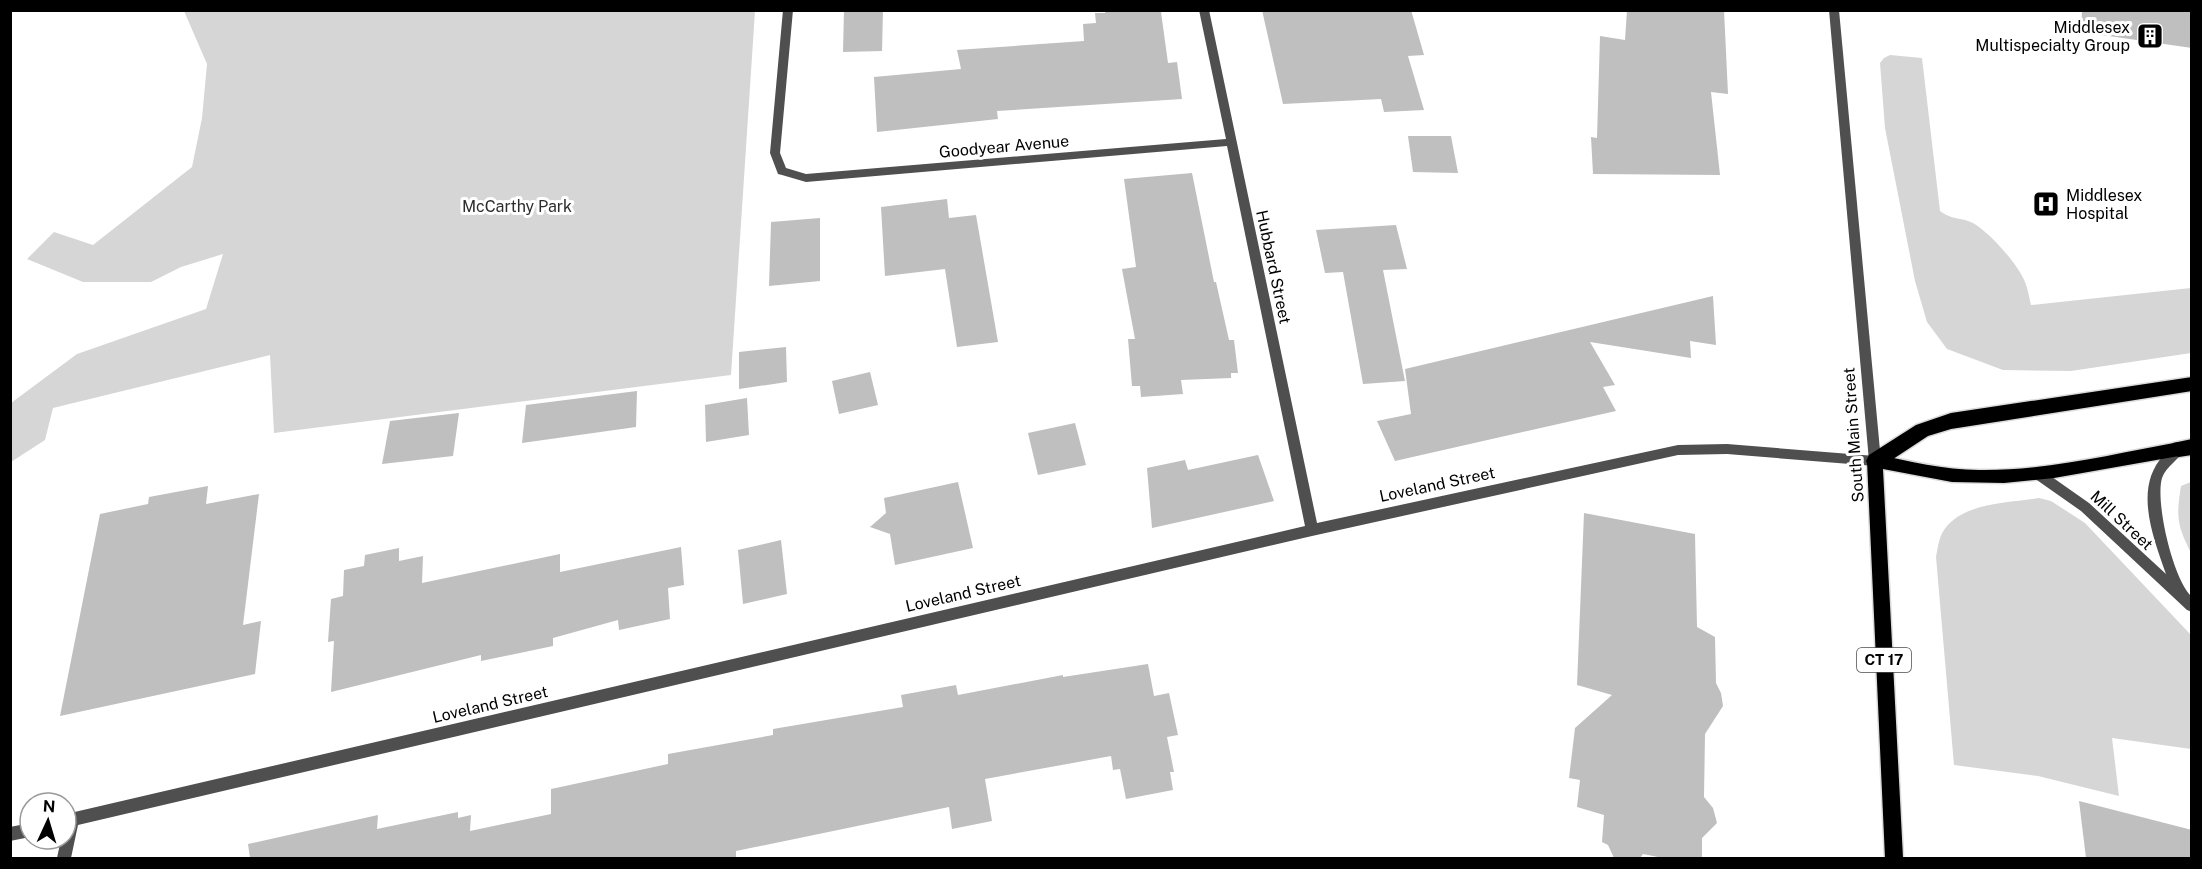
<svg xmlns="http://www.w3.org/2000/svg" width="2202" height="869" font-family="'Public Sans',sans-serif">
<rect width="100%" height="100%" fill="#fff"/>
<g fill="#d6d6d6">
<path d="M184,11H755L731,375L274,433L270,355L53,408L45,440L11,462V403L77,354L206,309L223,254L181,267L151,282H83L27,259L54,232L93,245L192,167L202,118L207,64Z"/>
<path d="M1890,55L1922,58L1940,211C1951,220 1961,217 1973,223C1990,233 2018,264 2025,282C2028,289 2029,297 2031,305L2191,288V353L2071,371L2003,370L1947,349L1927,322L1915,281L1885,128L1880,63L1884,58Z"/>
<path d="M2191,482V553C2177,525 2176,517 2181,486Z"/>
<path d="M2039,498L2051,501L2085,523L2191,635V749L2112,738L2119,796L2038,776L1954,765L1936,557C1938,546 1939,535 1947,526C1968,502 2010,503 2039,498Z"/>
</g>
<g fill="#bfbfbf">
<path d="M844,10H883L882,51L843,52Z"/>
<path d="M1105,10L1161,12L1168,63L1177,62L1182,99L997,111L998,119L877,132L874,77L961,69L957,50L1084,41L1083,24L1096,23L1095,13H1105Z"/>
<path d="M1262,10H1411L1424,55L1408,56L1424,110L1384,112L1381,99L1283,104Z"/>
<path d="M1627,10H1724L1728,94L1711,92L1720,175L1593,174L1591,137L1597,138L1600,36L1625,40Z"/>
<path d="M2082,10H2192V48L2081,32Z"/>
<path d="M1408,136H1451L1458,173L1413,172Z"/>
<path d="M1192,173L1214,282H1216L1229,340H1234L1238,373H1231V378L1181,380L1183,394L1141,397L1140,386H1132L1128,339H1135L1122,269L1136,267L1124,179Z"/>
<path d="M947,199L949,218L976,215L998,342L957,347L945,269L885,276L881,207Z"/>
<path d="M820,218V281L769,286L771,222Z"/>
<path d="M1396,225L1407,269L1383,270L1405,381L1363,384L1343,272L1325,273L1316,230Z"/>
<path d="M1713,296L1716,345L1690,341L1691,358L1590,342L1615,385L1603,387L1616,411L1395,461L1377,421L1411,414L1405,369Z"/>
<path d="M786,347L787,382L739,389V352Z"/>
<path d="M870,372L878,405L839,414L832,381Z"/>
<path d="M637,391L636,427L522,443L526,405Z"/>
<path d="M747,398L749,435L706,442L705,405Z"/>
<path d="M459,413L453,456L382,464L390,421Z"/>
<path d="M1075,423L1086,465L1038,475L1028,433Z"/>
<path d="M1258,455L1274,501L1152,528L1147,468L1185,460L1188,470Z"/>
<path d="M958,482L973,548L895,565L890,534L870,527L886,513L884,498Z"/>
<path d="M208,486L206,504L259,494L243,625L261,621L255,674L60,716L100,514L148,504L149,497Z"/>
<path d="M1584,513L1695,534L1697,627L1715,637L1716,683L1721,693L1723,706L1705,734L1704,797L1713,808L1717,823L1702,838V858H1663L1643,854L1640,858H1614L1608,845L1602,842L1604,815L1577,807L1580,780L1569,778L1575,728L1612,695L1577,685Z"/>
<path d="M781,540L787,594L743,604L738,550Z"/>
<path d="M681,547L684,585L668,588L670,619L619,630L618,620L553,638V646L481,661V655L331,692L334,641L328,642L331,599L343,596L344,570L364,566L365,555L399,548V561L423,556L422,583L560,554V572Z"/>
<path d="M1148,664L1154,696L1169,693L1178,735L1167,737L1174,772H1170L1173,790L1126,799L1120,769L1113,770L1111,756L985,779L992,821L952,829L949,807L736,851V858H250L248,844L378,815L377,829L458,812V818L471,815L470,831L551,814V789L668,764V754L773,735V729L903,707L901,695L956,685L958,695L1063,675V677Z"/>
<path d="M2079,801L2192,830V858H2086Z"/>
</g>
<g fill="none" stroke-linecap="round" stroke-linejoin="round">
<defs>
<path id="primary" d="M2179,442L2184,444L2187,449L2184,454L2179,456L2054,478L2004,483L1952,482L1883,469L1903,858H1885L1867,461L1870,456L1875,454C1909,461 1944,470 1979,470C2046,471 2113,454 2179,442Z"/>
<g id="motorway">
<path d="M2192,377V391L1951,429L1928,436L1881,467L1875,469L1869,467L1866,461L1869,455L1916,425L1951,413Z"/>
<path d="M2192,439V455L2179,457L2173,455L2170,449L2173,443Z"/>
</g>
</defs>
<use href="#primary" stroke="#dbdbdb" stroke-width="3"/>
<use href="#motorway" stroke="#dbdbdb" stroke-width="3"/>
<g fill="#4f4f4f" fill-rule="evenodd">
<path d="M783,10H793L780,153L786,168L806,174L1226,139L1199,10H1209L1317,523L1678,445L1727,444L1875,456L1879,457L1881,461L1879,465L1875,466L1727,454L1678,455L1312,536L78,825L71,858H57L61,839H66V814L1305,526L1227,146L806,182L782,175L778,174L770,153Z"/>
<path d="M2179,444L2183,445L2185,449C2179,460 2166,466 2162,478C2155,502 2173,580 2192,597V612L2187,610L2081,511L2034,478L2032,474L2034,470L2038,469L2042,470L2089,503L2166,574C2153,537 2133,487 2164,455C2169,450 2173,446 2179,444Z"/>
<path d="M30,823V837L10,841V827Z"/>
</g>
<path fill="#4f4f4f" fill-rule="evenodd" d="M1829,10H1839L1881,461L1879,465L1875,466L1871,465L1869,461Z"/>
<use href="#primary" fill="#000" fill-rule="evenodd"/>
<use href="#motorway" fill="#000" fill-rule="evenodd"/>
</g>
<defs>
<symbol id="building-square" viewBox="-11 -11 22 22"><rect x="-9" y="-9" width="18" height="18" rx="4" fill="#000" stroke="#fff"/><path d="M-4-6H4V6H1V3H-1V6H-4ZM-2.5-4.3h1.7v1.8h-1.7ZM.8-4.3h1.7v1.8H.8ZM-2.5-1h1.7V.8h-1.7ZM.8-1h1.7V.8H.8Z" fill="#fff"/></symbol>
<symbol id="hospital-square" viewBox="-11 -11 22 22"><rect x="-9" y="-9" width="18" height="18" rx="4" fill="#000" stroke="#fff"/><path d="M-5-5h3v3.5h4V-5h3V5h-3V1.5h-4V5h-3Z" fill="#fff"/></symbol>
</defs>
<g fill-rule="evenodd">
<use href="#building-square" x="2135" y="21" width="30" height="30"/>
<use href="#hospital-square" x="2031" y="189" width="30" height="30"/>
</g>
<g text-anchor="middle" stroke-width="6" stroke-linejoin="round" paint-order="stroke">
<rect fill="#fff" stroke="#4c4c4c" stroke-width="1.5" x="1857" y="648" width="54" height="24" rx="4.5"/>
<g font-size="15" font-weight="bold" fill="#000">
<text x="1884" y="665">CT 17</text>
</g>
<g font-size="16" fill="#000" stroke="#fff" text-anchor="end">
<text x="2130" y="33">Middlesex<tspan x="2130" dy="18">Multispecialty Group</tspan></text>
<text x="2066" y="201" text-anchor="start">Middlesex<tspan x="2066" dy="18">Hospital</tspan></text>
</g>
<g font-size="16" fill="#000" stroke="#fff">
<text transform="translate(1004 146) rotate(-5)" y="6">Goodyear Avenue</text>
<text transform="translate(1274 267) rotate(78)" y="6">Hubbard Street</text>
<text transform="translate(1853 435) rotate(-94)" y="6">South Main Street</text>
<text transform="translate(1437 484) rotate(-12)" y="6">Loveland Street</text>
<text transform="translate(2122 520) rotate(43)" y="6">Mill Street</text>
<text transform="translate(963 593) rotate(-13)" y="6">Loveland Street</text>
<text transform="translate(490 704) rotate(-13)" y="6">Loveland Street</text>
</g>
<g font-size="16" fill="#2d2d2d" stroke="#fff">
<text x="517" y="212">McCarthy Park</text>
</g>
</g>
<rect width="2202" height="869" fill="none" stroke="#000000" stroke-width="24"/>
<g transform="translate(48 821) rotate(4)"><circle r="28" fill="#ffffff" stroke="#999999" stroke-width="1.5"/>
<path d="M0-4.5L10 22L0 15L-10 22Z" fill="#000000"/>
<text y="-9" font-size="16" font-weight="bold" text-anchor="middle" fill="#000000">N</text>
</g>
</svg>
